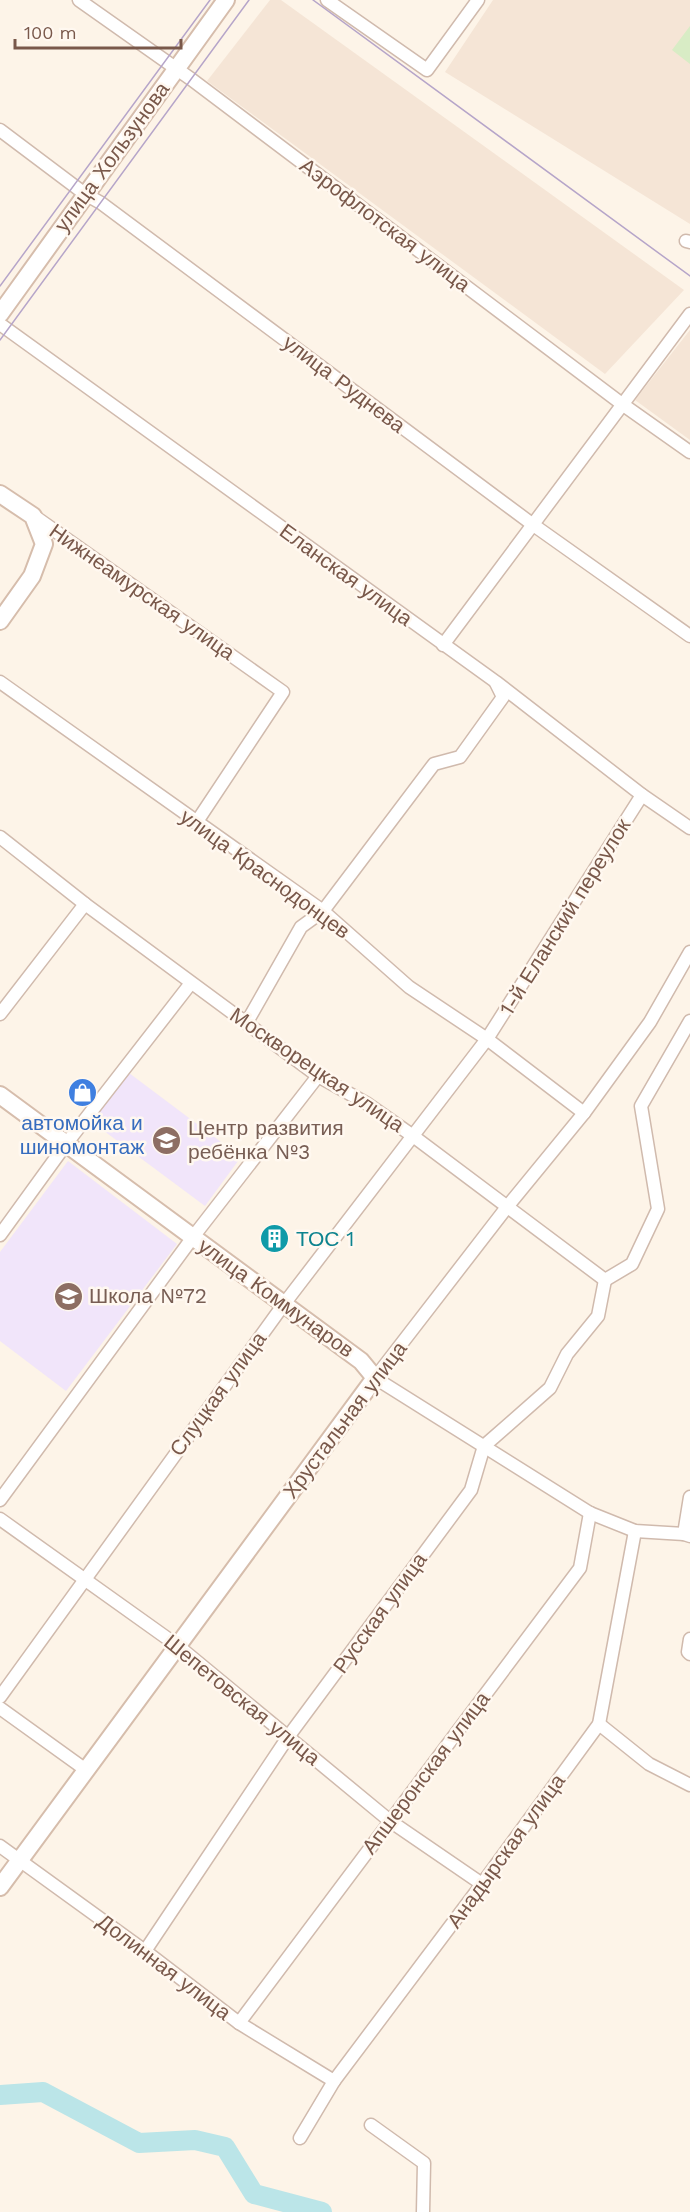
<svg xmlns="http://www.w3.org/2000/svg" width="690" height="2212" font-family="'Work Sans',sans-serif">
<rect width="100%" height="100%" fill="#fdf4e8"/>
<g fill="#f5e5d6">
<path d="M270,0H281L684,290L605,374L207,81Z"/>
<path d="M493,0H690V224L445,72Z"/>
<path d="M690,330V440L635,400Z"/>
</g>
<g fill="#f1e5fa">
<path d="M129,1073L241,1157L205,1206L92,1122Z"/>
<path d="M68,1161L177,1244L66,1391L0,1341V1252Z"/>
</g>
<path fill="#d8ecc5" d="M690,26V64L672,50Z"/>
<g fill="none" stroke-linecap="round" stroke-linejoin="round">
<path stroke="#bbe5e8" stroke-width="20" d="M0,2095L43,2092L139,2143L195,2140L225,2147L254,2194L322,2212"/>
<defs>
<g id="street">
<path d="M79,0L191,79L622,404L690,452"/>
<path d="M327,0L427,70L478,0"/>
<path d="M0,130L85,194L101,203L532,524L690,636"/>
<path d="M686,241L690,242"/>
<path d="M0,324L496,682L642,795L690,828"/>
<path d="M34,516L283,692L196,823"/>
<path d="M443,645L690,314"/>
<path d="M0,682L323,911L409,987L487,1039L584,1113"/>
<path d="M0,837L85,904L318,1076L366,1103L413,1136L605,1280"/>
<path d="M690,952L650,1022L584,1113L507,1207L375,1378L590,1513L635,1531L684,1534L690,1536"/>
<path d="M0,1014L85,904"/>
<path d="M247,1022L301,927L323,911L434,764L460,757L503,697L496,683"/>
<path d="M0,1235L66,1144L191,983"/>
<path d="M605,1280L632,1264L658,1209L641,1106L690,1021"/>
<path d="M0,1500L193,1237L318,1076"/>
<path d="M0,1519L178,1646L390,1821L482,1884"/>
<path d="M684,1534L690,1497"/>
<path d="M690,1639L688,1652L690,1654"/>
<path d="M0,1697L284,1304L487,1039L642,795"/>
<path d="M0,1708L86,1770"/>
<path d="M599,1724L649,1764L690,1785"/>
<path d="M0,1846L145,1951L239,2023L334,2081"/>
<path d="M145,1951L288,1737L471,1490L484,1446L550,1388L567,1354L598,1316L605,1280"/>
<path d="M239,2023L580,1568L590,1513"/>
<path d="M371,2125L424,2163L423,2212"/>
<path d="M300,2138L334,2081L482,1884L599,1724L635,1531"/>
</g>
<g id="secondary">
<path d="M0,314L226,0"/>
<path d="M0,494L33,516L44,544L32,576L0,621"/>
<path d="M0,1095L361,1361L375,1378L0,1887"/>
</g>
</defs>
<use href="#street" stroke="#d0baad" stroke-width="15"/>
<use href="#secondary" stroke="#d6bdac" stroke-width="20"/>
<use href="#street" stroke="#fff" stroke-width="12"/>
<use href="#secondary" stroke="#fff" stroke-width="16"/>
<g stroke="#b6a5c9" stroke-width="1.5">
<path d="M313,0L690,276"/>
<path d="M0,286L210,0"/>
<path d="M0,340L249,0"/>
</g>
</g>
<defs>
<symbol id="shop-disc" viewBox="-11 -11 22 22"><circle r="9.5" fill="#3f7fe0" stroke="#fff8f0"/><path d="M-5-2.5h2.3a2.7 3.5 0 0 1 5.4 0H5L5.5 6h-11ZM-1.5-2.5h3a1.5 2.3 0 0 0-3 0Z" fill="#fff"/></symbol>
<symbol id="school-disc" viewBox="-11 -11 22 22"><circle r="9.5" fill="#8d6e63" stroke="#fff8f0"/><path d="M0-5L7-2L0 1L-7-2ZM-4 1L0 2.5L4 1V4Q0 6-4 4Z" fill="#fff"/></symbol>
<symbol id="building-disc" viewBox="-11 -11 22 22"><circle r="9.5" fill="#0f9aa8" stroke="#fff8f0"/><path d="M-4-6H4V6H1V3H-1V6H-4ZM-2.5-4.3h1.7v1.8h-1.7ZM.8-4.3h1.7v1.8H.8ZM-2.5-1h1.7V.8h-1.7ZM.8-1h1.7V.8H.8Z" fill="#fff"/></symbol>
</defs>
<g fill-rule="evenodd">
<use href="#shop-disc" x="66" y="1076" width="33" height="33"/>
<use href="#school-disc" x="150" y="1124" width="33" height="33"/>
<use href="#building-disc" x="258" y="1222" width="33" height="33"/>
<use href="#school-disc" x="52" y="1280" width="33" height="33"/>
</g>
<g text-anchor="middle" stroke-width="5" stroke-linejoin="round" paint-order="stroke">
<g font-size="21" fill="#79584a" stroke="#fff8f0">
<text transform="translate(112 157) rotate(-54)" y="7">улица Хользунова</text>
<text transform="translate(385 225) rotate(37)" y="7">Аэрофлотская улица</text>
<text transform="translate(344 384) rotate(37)" y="7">улица Руднева</text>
<text transform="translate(346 575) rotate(36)" y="7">Еланская улица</text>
<text transform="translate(142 592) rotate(35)" y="7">Нижнеамурская улица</text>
<text transform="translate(265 874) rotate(36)" y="7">улица Краснодонцев</text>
<text transform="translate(565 917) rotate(-58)" y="7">1-й Еланский переулок</text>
<text transform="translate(317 1070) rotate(34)" y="7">Москворецкая улица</text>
<text transform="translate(276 1298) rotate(36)" y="7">улица Коммунаров</text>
<text transform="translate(218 1394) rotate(-54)" y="7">Слуцкая улица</text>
<text transform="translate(345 1420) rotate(-53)" y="7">Хрустальная улица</text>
<text transform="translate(380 1613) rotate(-54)" y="7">Русская улица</text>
<text transform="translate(242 1700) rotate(39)" y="7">Шепетовская улица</text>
<text transform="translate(426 1773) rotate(-53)" y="7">Апшеронская улица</text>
<text transform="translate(506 1851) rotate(-54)" y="7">Анадырская улица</text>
<text transform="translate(164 1967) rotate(37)" y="7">Долинная улица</text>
</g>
<g font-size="21" fill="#366cbe" stroke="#fff8f0">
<text x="82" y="1130">автомойка и<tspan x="82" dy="24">шиномонтаж</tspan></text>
</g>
<g font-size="21" fill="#785e54" stroke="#fff8f0" text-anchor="start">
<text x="188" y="1135">Центр развития<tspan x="188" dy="24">ребёнка №3</tspan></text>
<text x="89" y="1303">Школа №72</text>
</g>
<g font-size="21" fill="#0d838f" stroke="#fff8f0" text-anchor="start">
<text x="296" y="1246">ТОС 1</text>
</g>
</g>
<path d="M15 39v9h166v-9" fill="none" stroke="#79584a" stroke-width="3"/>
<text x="24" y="39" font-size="18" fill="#79584a" stroke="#fff8f0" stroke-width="4.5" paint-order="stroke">100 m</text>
</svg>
